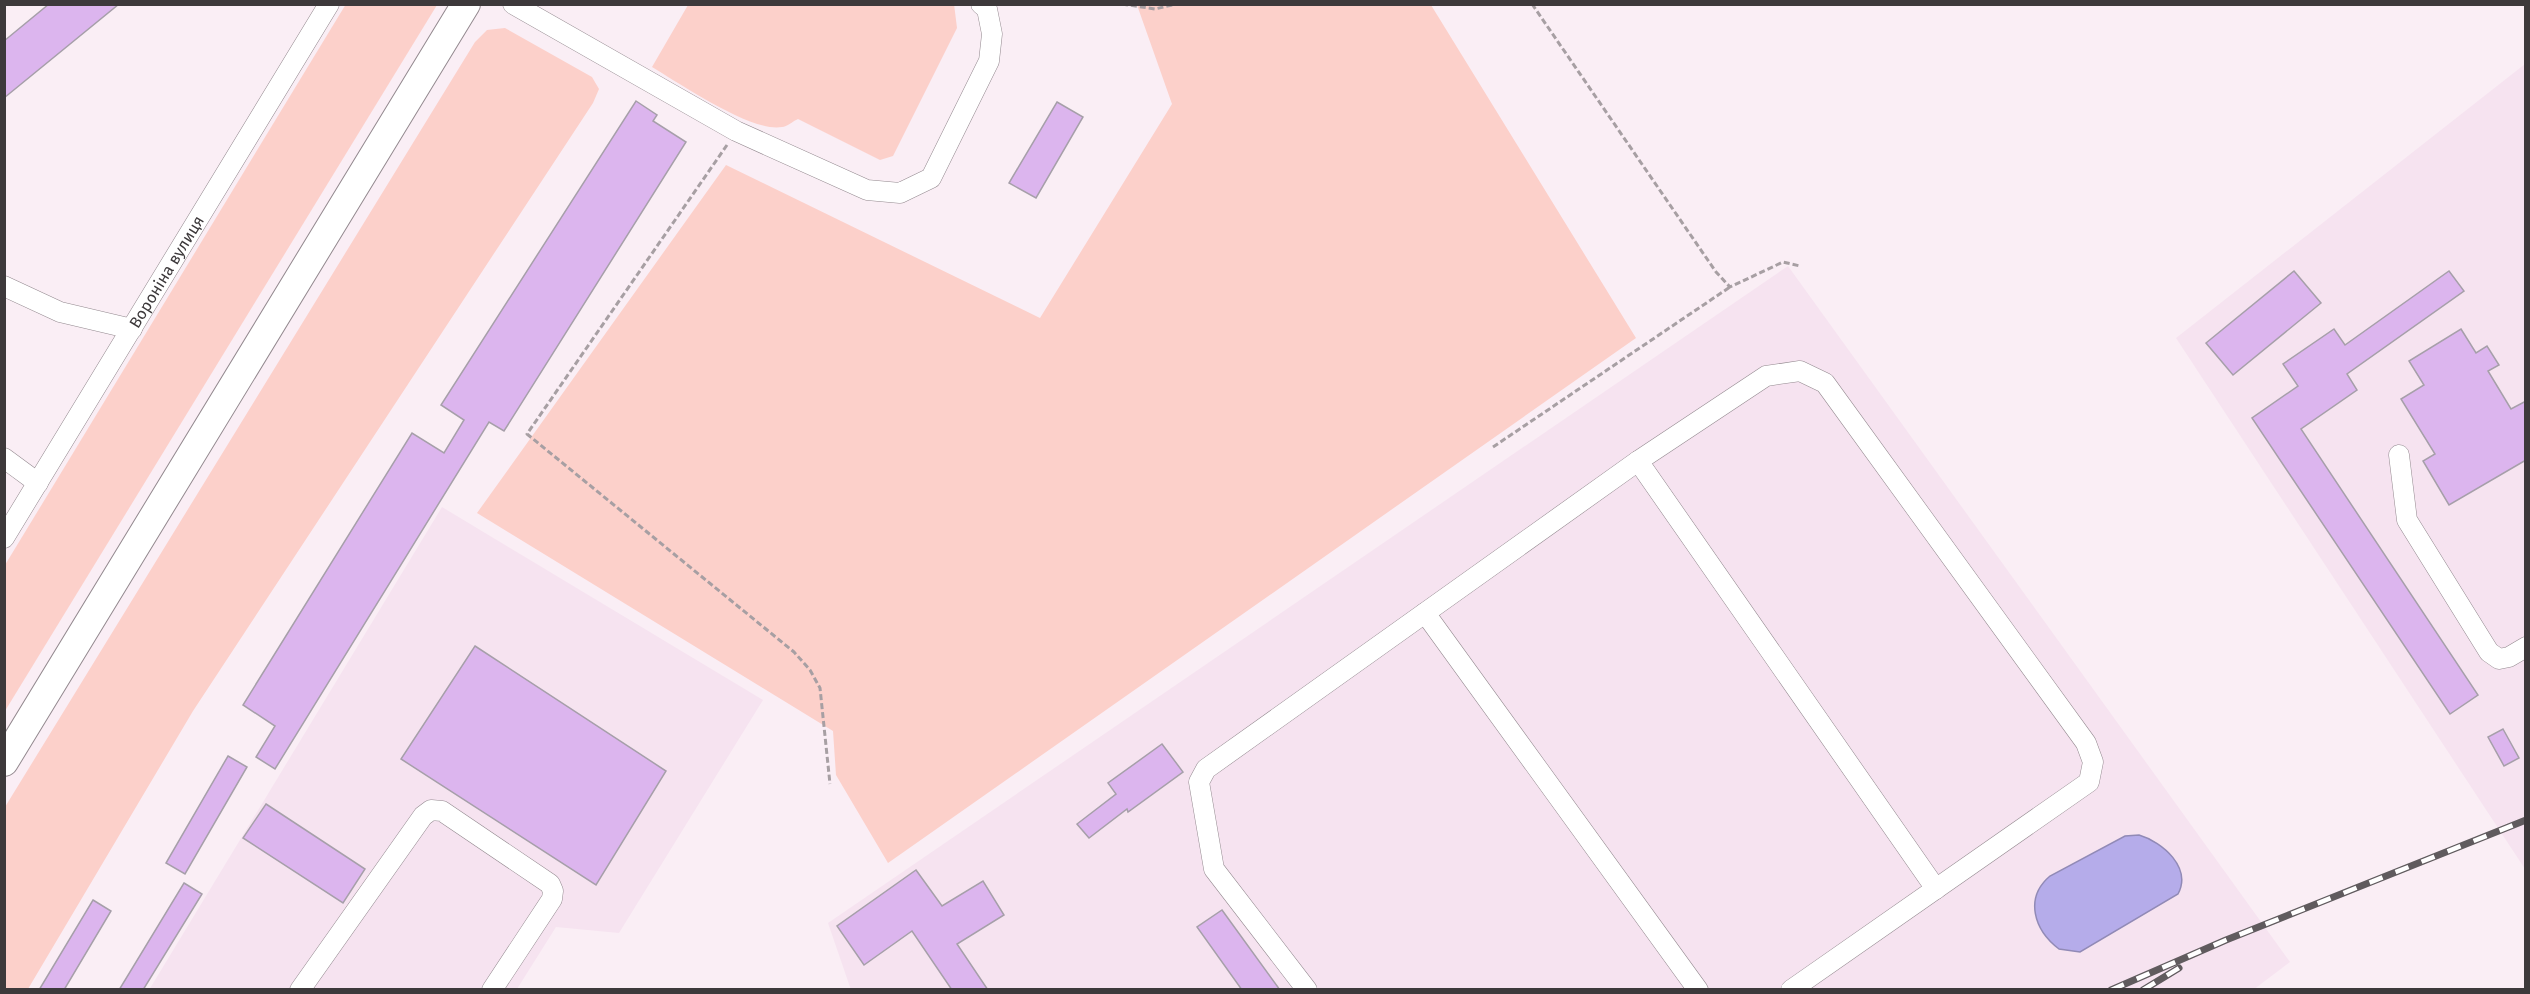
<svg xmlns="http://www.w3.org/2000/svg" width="2530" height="994" font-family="'Fira Sans',sans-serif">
<rect width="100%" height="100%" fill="#faeef5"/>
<g fill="#f6e3f0">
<path d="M2525,64V869L2176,338Z"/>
<path d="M1788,266L2290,962L2253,990H851L828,923Z"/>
<path d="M442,507L763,700L619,933L556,927L517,989L149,990Z"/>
</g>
<g fill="#fcd0ca">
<path d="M346,4L437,5L5,711V565Z"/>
<path d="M954,4L957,28L893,156L880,160L798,119C793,121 787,127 782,127C752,133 679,83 652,67L688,5Z"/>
<path d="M1137,5H1431L1636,338L888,863L836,775L833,731L477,513L726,165L1040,318L1172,104Z"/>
<path d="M505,28L592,77L599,89L593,103L193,711L28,989H5V807L475,42L487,30Z"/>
</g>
<path fill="#b5acea" stroke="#918ab6" stroke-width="1.5" d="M2139,835C2163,842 2192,868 2178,894L2080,952L2059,949C2034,930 2024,898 2050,876L2125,836Z"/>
<g fill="#dcb5ee" stroke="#a69fa9" stroke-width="1.5">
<path d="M49,4H119L4,98V41Z"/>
<path d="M636,101L657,115L653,121L686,142L504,431L489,422L275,769L256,757L275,726L243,705L412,433L444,453L464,420L441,405Z"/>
<path d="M1057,102L1083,117L1036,198L1009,183Z"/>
<path d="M2294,271L2321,303L2233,375L2206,343Z"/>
<path d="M2449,271L2464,291L2347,374L2357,390L2301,429L2478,695L2450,714L2252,418L2298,386L2283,364L2334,329L2345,345Z"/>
<path d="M2461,329L2476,353L2487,346L2499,365L2488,371L2511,409L2526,401V460L2449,505L2423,461L2435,454L2401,399L2424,385L2409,361Z"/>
<path d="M475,646L666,771L596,885L401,759Z"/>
<path d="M2503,729L2519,758L2504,766L2488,737Z"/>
<path d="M1162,744L1183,772L1128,812L1127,809L1089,838L1077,824L1116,794L1108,783Z"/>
<path d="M228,756L247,767L185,874L166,863Z"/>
<path d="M266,804L365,869L343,903L243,838Z"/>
<path d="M916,870L942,906L983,881L1004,915L957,944L988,990H952L912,931L864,965L837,926Z"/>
<path d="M184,883L202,894L143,990H119Z"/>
<path d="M93,900L111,911L64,990H39Z"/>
<path d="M1222,910L1280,990H1242L1197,927Z"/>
</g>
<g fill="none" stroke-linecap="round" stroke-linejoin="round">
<defs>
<g id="minor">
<path d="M513,4L736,131L867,190L900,193L931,178L989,61L992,34L987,9L981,4"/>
<path d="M4,286L60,312L132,329"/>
<path d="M2399,455L2407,520L2489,652L2499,659L2509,657L2526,647"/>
<path d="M4,458L38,483"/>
<path d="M1638,461L1936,889"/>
<path id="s1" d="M4,538L329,4"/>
<path d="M1425,613L1698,990"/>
<path d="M300,990L423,816L431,810L442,811L550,884L553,891L552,899L492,990"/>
<path d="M1307,990L1214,869L1199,782L1206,769L1638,461L1766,376L1800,371L1825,383L2086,743L2093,762L2089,782L1791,990"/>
</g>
<path id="highway" d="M4,762L466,4"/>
</defs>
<use href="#minor" stroke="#93898f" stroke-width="21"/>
<use href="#highway" stroke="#93898f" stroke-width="30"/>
<g stroke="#a79fa3" stroke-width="3" stroke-dasharray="6 3" stroke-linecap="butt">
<path d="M1122,4L1155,9L1176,4"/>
<path d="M1532,4L1716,272L1730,287L1783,262L1800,266"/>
<path d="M727,145L527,434L794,652L810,670L820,688L830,784"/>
<path d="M1493,447L1730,287"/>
</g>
<use href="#minor" stroke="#fff" stroke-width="20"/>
<use href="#highway" stroke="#fff" stroke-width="28"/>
<defs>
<g id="rail">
<path d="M2111,990L2226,940L2526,820"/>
<path d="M2143,990L2179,968"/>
</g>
</defs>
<use href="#rail" stroke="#605b5e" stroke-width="7"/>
<use href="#rail" stroke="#fff" stroke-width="4.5" stroke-dasharray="14" stroke-linecap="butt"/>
</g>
<g text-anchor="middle" stroke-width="4.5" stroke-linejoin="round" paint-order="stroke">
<g font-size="16" fill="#3d393b" stroke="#fff">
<text dy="6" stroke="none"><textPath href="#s1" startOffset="312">Вороніна вулиця</textPath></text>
</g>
</g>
<rect width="2530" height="994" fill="none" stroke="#3d393b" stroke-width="12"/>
</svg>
